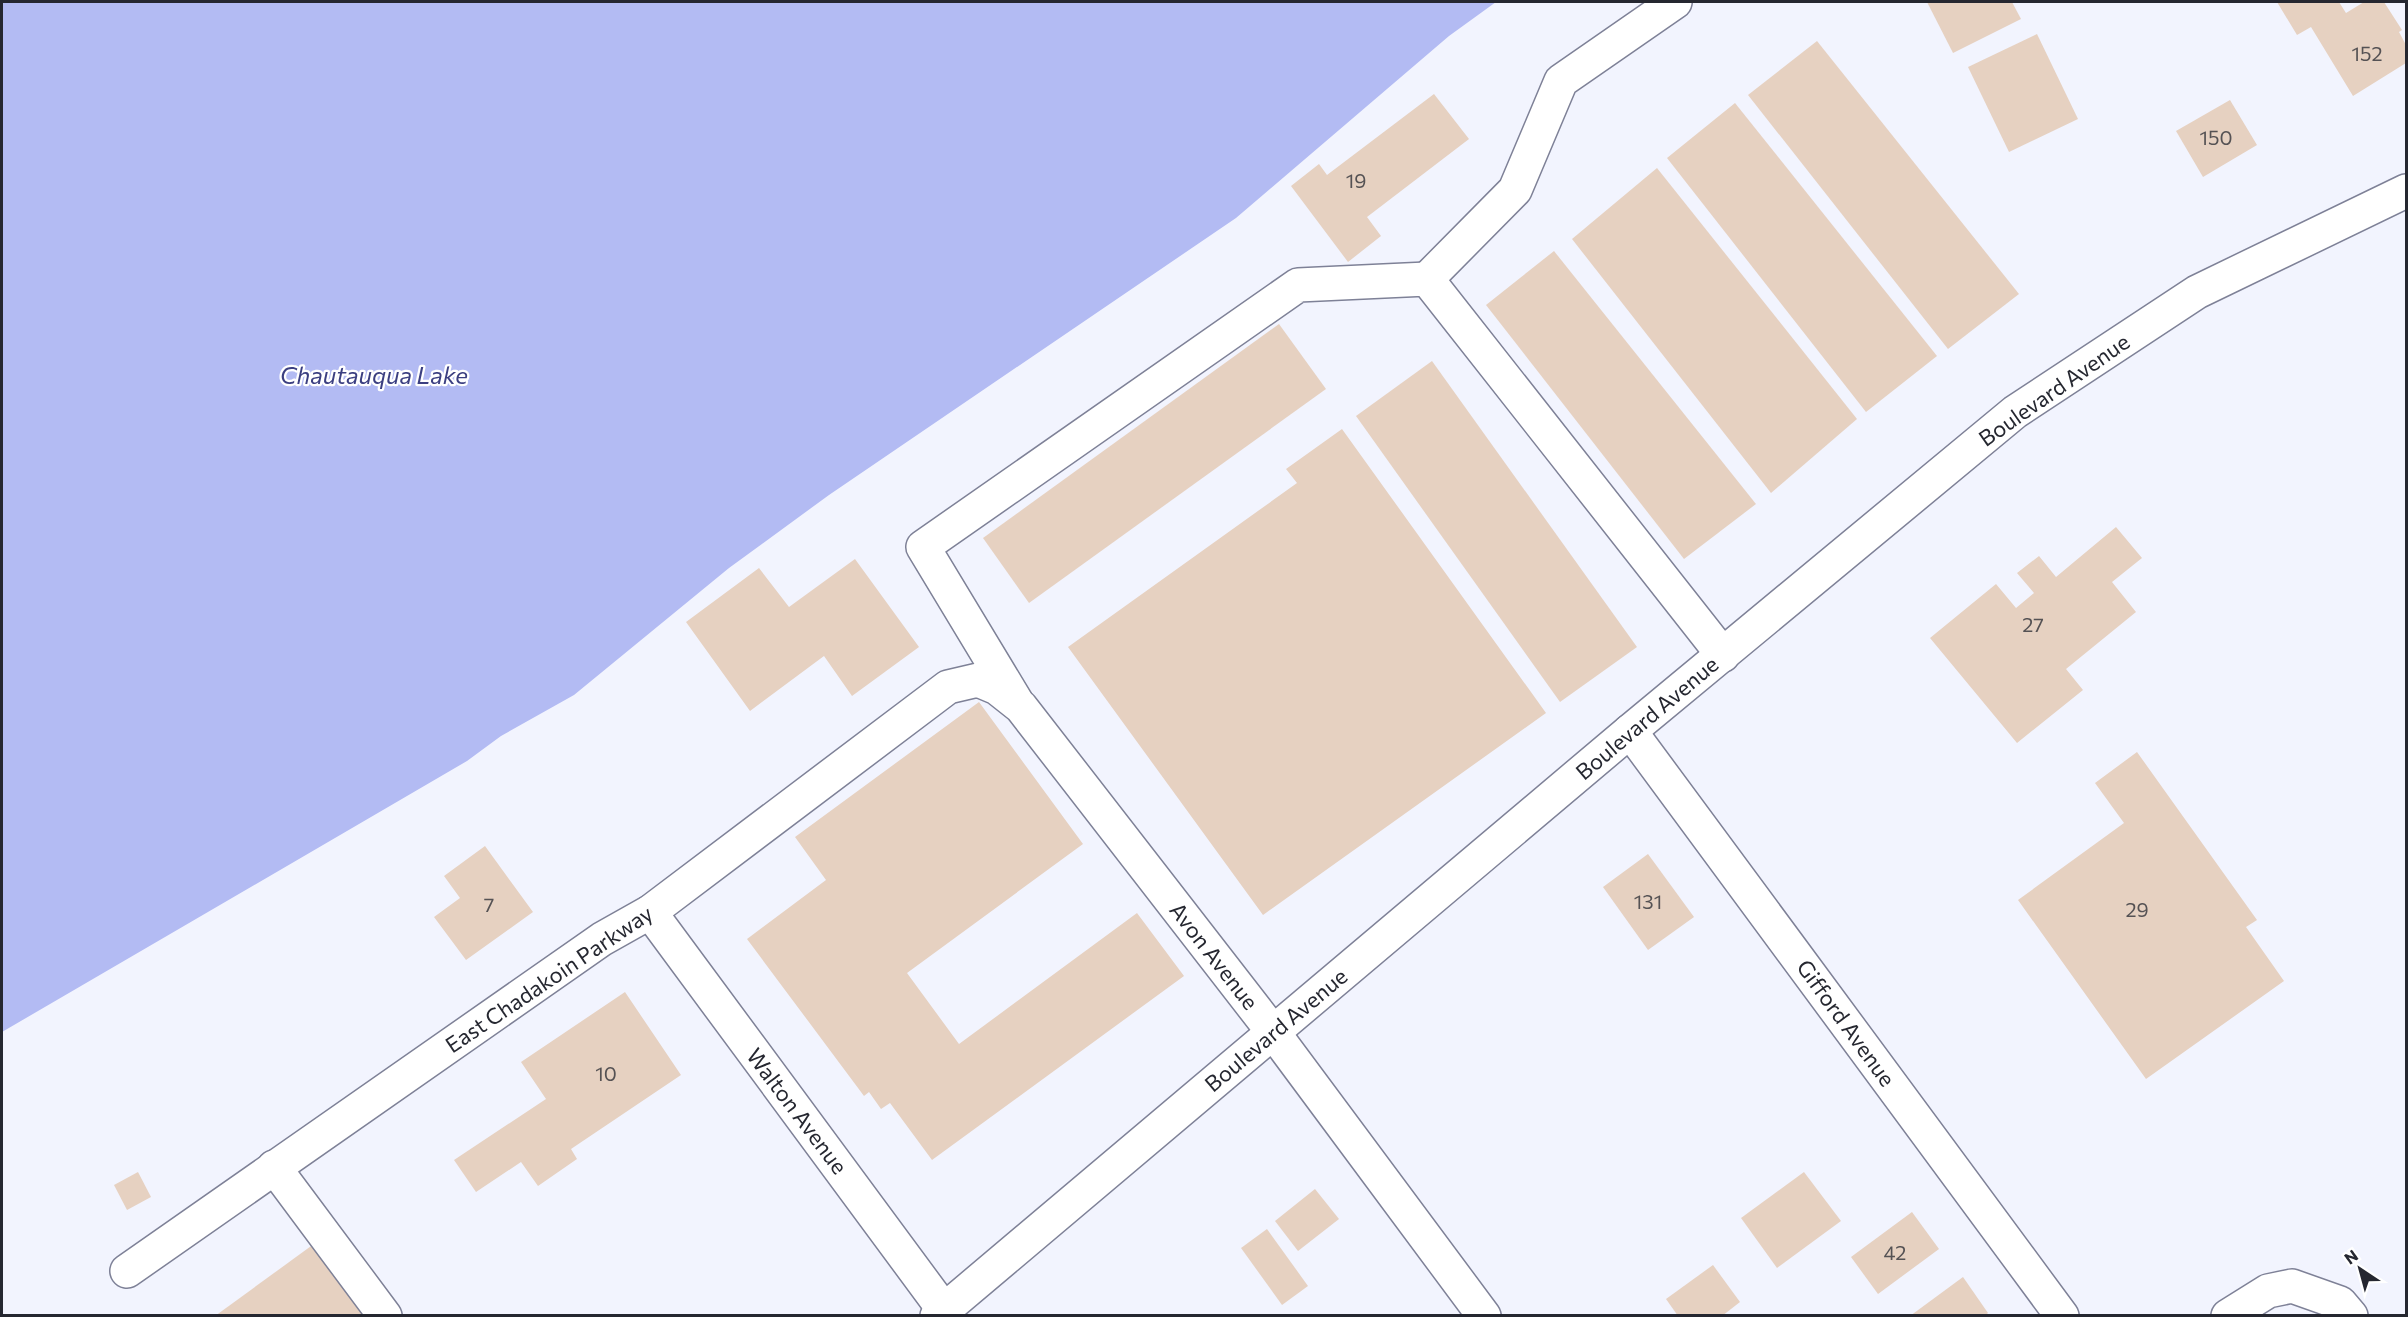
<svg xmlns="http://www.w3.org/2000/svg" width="2408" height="1317" font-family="Commissioner,sans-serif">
<rect width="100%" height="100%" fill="#f2f4fe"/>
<path fill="#b3bbf3" d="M2,2H1496L1449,36L1236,218L829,495L729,568L574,695L501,736L467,761L2,1032Z"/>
<g fill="#e6d1c1">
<path d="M1927,2H2012L2021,19L1953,53Z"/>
<path d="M2277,2H2339L2346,13L2364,2H2384L2402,30L2399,32L2406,45V63L2353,96L2311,27L2297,35Z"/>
<path d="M2037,34L2078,119L2009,152L1968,67Z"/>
<path d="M1817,41L2019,294L1948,349L1748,95Z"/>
<path d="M1434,94L1469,139L1367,217L1381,236L1348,262L1291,186L1319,164L1327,175Z"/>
<path d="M2230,100L2257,145L2203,177L2176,131Z"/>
<path d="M1735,103L1937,356L1866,412L1667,158Z"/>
<path d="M1657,168L1857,419L1771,493L1572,239Z"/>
<path d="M1554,251L1756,504L1684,559L1486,305Z"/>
<path d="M1279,324L1326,389L1029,603L983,538Z"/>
<path d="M1432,361L1637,647L1560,702L1356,416Z"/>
<path d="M1342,429L1546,713L1263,915L1068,647L1297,483L1286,469Z"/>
<path d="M2116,527L2142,558L2112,582L2136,612L2066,669L2083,690L2017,743L1930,638L1996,584L2016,608L2034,593L2017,573L2039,556L2056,577Z"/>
<path d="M855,559L919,647L852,696L824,656L750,711L686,622L759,568L789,607Z"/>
<path d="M979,702L1083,844L907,973L959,1044L1137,913L1184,976L932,1160L890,1103L881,1109L869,1092L864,1096L747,939L826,880L795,837Z"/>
<path d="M2137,752L2257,920L2246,927L2284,981L2146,1079L2018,900L2124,823L2095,783Z"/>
<path d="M485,846L533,912L466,960L434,917L460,898L444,876Z"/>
<path d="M1648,854L1694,917L1648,950L1603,887Z"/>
<path d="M625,992L681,1075L571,1149L577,1159L538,1186L521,1162L476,1192L454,1160L546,1099L521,1062Z"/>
<path d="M138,1172L151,1197L127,1210L114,1185Z"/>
<path d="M1804,1172L1841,1221L1777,1268L1741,1218Z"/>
<path d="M1315,1189L1339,1219L1298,1251L1275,1221Z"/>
<path d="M1912,1212L1939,1249L1878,1294L1851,1257Z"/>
<path d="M1267,1229L1308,1286L1282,1305L1241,1248Z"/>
<path d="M318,1241L372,1316H215Z"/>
<path d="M1713,1265L1740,1302L1722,1316H1678L1666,1299Z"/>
<path d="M1963,1277L1988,1313L1985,1316H1910Z"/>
</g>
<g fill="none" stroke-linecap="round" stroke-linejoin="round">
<defs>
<g id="minor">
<path d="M1427,279L1515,190L1561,81L1675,2"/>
<path d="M1016,701L923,547L1298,285L1427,279L1723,655"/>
<path d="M1630,731L2062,1316"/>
<path d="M650,912L944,1310"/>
<path d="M274,1167L385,1316"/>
<path d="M127,1271L602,939L650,912L948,687L978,680L997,688L1021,707L1273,1032L1484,1316"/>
<path d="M937,1316L1630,731L2015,412L2197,292L2406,191"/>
<path d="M2228,1316L2268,1291L2292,1286L2340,1303L2351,1316"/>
</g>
</defs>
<use href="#minor" stroke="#7e8197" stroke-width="36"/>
<use href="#minor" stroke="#fff" stroke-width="33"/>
</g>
<g text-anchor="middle" stroke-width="4.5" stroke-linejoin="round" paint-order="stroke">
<g font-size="20" fill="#555254">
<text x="2367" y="61">152</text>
<text x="2216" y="145">150</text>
<text x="1356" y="188">19</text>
<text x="2033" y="632">27</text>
<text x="1648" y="909">131</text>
<text x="489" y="912">7</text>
<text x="2137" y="917">29</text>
<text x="606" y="1081">10</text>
<text x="1895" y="1260">42</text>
</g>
<g font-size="22" fill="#252730" stroke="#fff">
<text transform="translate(2054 390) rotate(-35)" y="8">Boulevard Avenue</text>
<text transform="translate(1647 718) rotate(-40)" y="8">Boulevard Avenue</text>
<text transform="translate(1214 956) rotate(52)" y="8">Avon Avenue</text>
<text transform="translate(549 979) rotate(-34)" y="8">East Chadakoin Parkway</text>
<text transform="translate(1846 1023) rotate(54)" y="8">Gifford Avenue</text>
<text transform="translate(1276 1030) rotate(-40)" y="8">Boulevard Avenue</text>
<text transform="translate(797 1111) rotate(53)" y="8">Walton Avenue</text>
</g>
<g font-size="24" font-style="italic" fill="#3b3f81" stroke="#fff">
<text x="374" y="384">Chautauqua Lake</text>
</g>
</g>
<rect width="2408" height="1317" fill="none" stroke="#252730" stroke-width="6"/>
<g transform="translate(2360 1269) rotate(324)" stroke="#ffffff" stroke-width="4.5" paint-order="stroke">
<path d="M0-4.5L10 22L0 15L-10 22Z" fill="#252730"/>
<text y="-9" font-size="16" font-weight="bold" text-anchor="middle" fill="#252730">N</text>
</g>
</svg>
